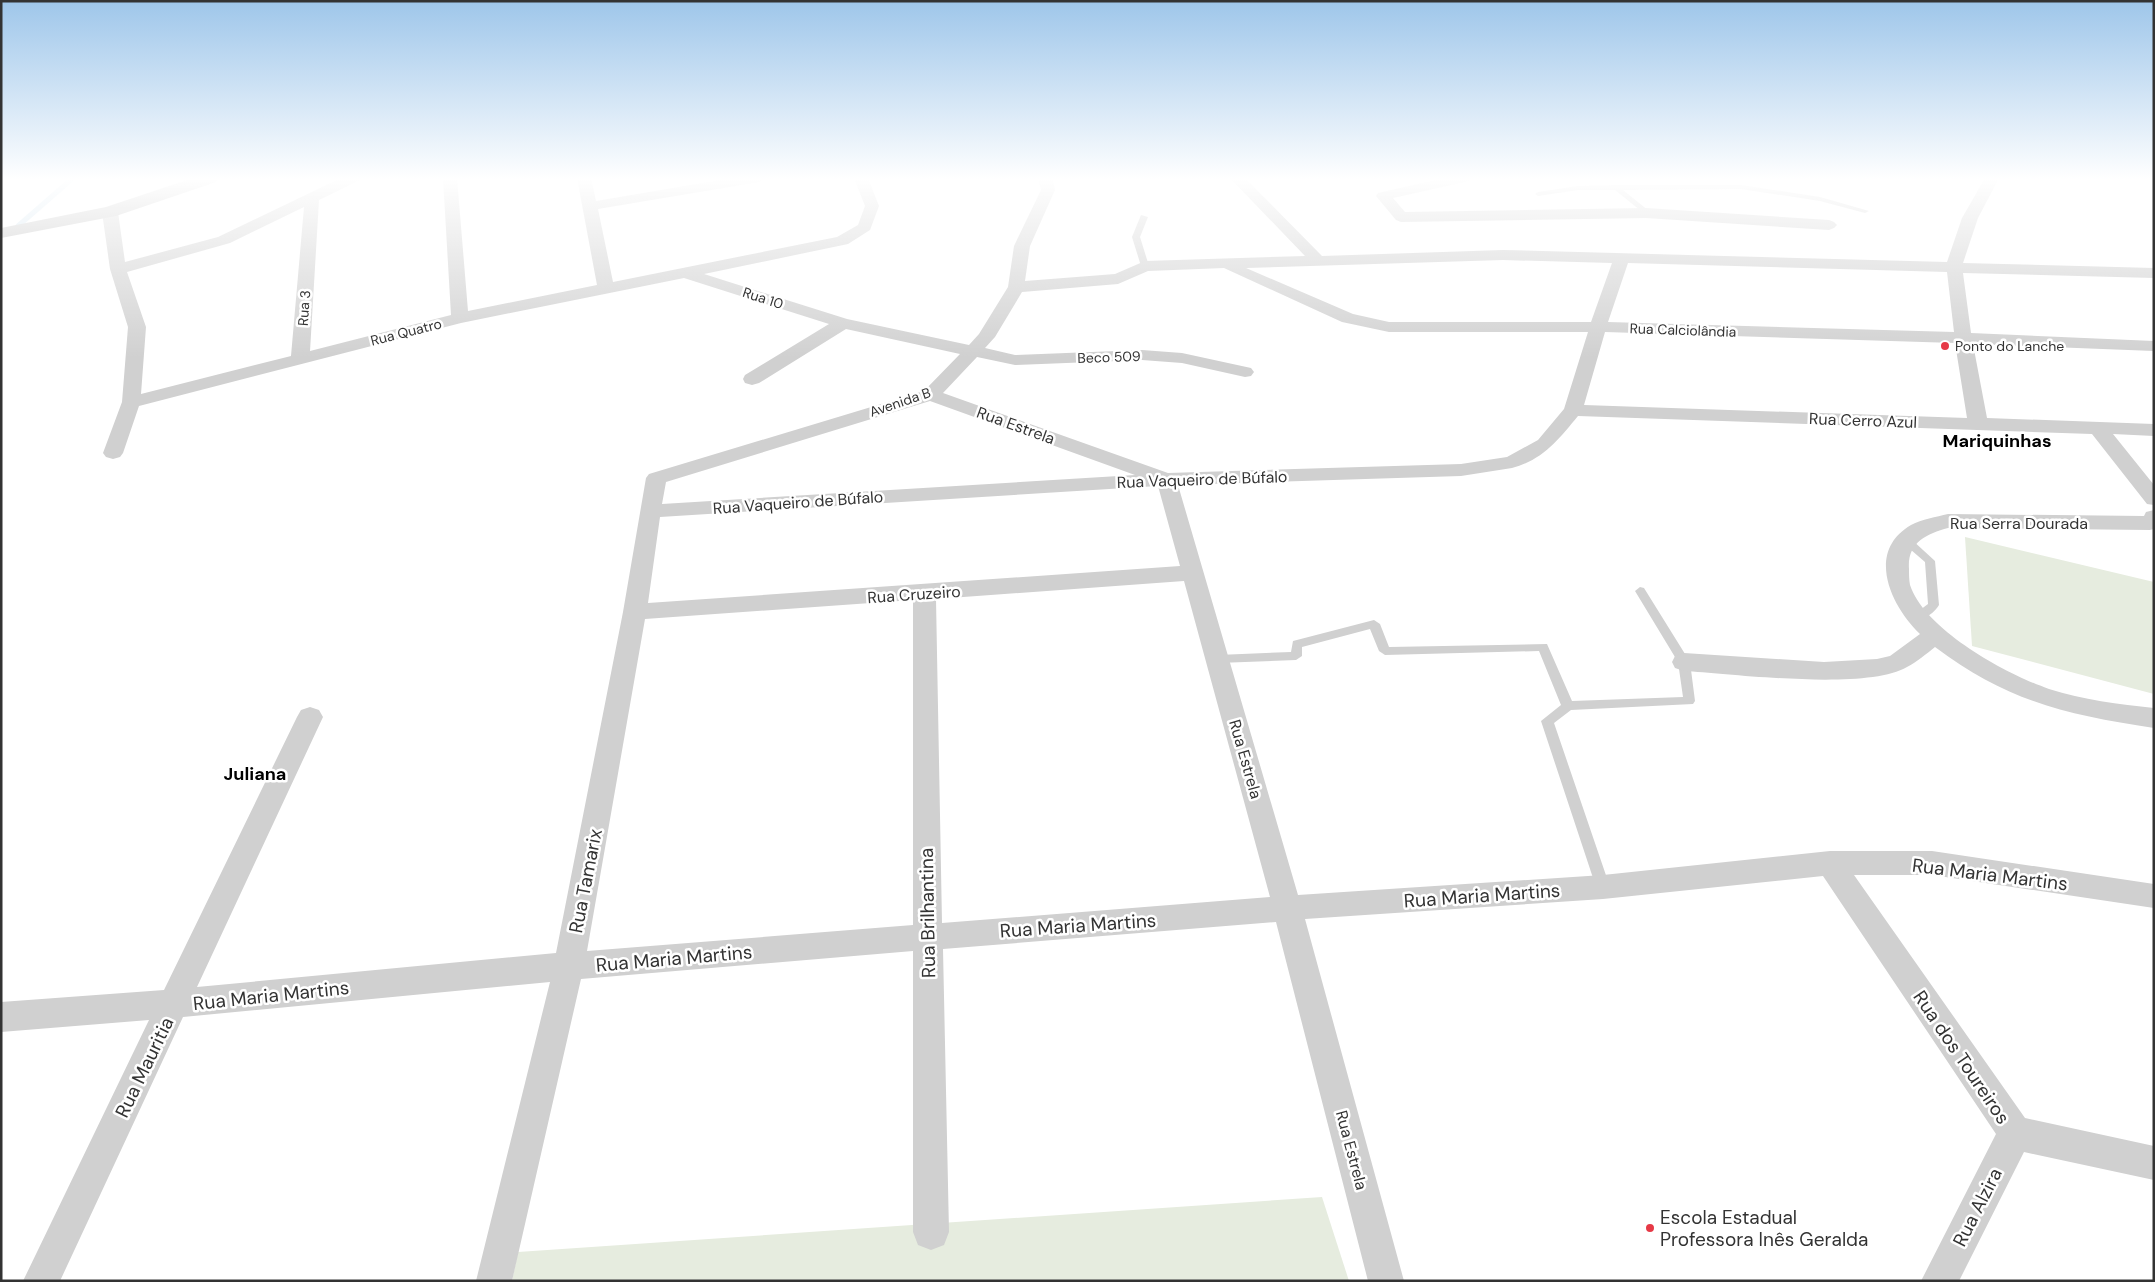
<svg xmlns="http://www.w3.org/2000/svg" width="2155" height="1282" font-family="'DM Sans',sans-serif">
<rect width="100%" height="100%" fill="#fff"/>
<g fill="#e6ecdf">
<path d="M1965,537L2154,582V694L1972,646Z"/>
<path d="M1322,1197L1349,1281H512L518,1252Z"/>
</g>
<g fill="none" stroke-linecap="round" stroke-linejoin="round">
<path stroke="#cfe2ee" stroke-width="5" d="M18,226L73,178"/>
<g fill="#d0d0d0" fill-rule="evenodd">
<path d="M1616,185H1741L1820,197L1869,211L1865,213L1820,201L1741,189L1623,190L1649,211V215H1646L1615,190H1578L1538,196L1535,194L1538,192L1578,186Z"/>
<path d="M1141,215L1148,217L1140,237L1149,266L1145,268L1141,266L1132,237Z"/>
<path d="M1907,538L1911,539L1935,561L1939,605C1934,613 1924,621 1914,619L1912,616L1928,604L1925,562L1903,543L1902,541L1903,539Z"/>
<path d="M1640,587L1644,588L1690,662L1695,701L1693,704L1571,710L1554,723L1610,887L1608,891L1603,893L1598,891L1596,887L1541,721L1561,705L1539,651L1385,655L1379,651L1370,629L1302,647V656L1296,660L1218,663L1212,659L1218,655L1291,652L1293,641L1374,620L1380,624L1389,647L1547,644L1572,701L1683,697L1678,662L1635,591Z"/>
</g>
<g fill="#d0d0d0" fill-rule="evenodd">
<path d="M341,178H360L358,181L319,200L310,351L451,315L443,178H457L468,311L597,285L577,178H591L596,201L732,178H766L759,182L598,209L613,282L837,237L858,225L865,206L854,178H868L879,206L870,230L848,244L704,274L847,319L969,345L979,334L1008,287L1014,246L1041,190L1038,178H1052L1055,190L1030,246L1025,281L1115,274L1145,261L1305,256L1230,178H1245L1322,256L1503,250L1947,262L1962,218L1985,178H1999L1978,218L1963,263L2154,268V278L1963,273L1971,333L2154,341V351L1973,344L1987,418L2154,424V436L2113,434L2154,485V505L2147,504L2092,434L1578,416C1559,439 1543,460 1512,468L1461,476L1178,485L1298,895L1603,875L1830,851H1932L2154,884V908L1932,875H1854L2025,1118L2154,1146V1180L2024,1152L1959,1281H1921L1996,1134L1823,876L1603,899L1305,919L1404,1281H1368L1276,922L943,949L949,1232L944,1245L931,1250L918,1245L913,1232V951L581,979L512,1281H476L550,982L183,1017L60,1281H23L149,1020L1,1032V1002L164,990L297,717L301,710L310,707L319,710L323,717L197,987L556,953L623,612L646,478L649,474L924,391L960,354L846,329L759,383L752,385L745,383L743,379L745,375L829,324L684,278L461,323L139,406L123,453L120,457L113,459L106,457L103,453L122,402L128,327L110,269L102,212L105,209H115L118,212L125,262L218,237ZM304,207L291,356L141,394L146,327L127,272L230,243ZM1503,260L1612,263L1591,322H1389L1353,314L1246,268ZM1628,263L1947,272L1954,332L1608,322ZM1224,268L1342,322L1389,332H1588L1564,409L1538,440L1507,457L1461,464L1168,473L943,393L977,357L1015,365L1142,360L1182,363L1245,377L1251,376L1254,372L1251,368L1182,353L1142,350L1015,355L985,348L995,337L1022,292L1118,284L1148,271ZM1605,332L1955,343L1967,418L1584,405ZM930,401L1135,475L662,504L666,482ZM1158,486L1180,566L648,603L660,517ZM1184,581L1270,897L942,923L936,599ZM913,600V925L587,951L645,619Z"/>
<path d="M1444,178H1471L1469,181L1393,198L1405,212L1646,208L1829,220L1834,222L1837,225L1834,228L1829,230L1646,218L1401,222L1396,220L1376,196L1378,193Z"/>
<path d="M2154,510V529L2150,530L1948,528C1926,534 1907,543 1909,569C1909,574 1909,580 1910,585C1925,630 2006,674 2049,689C2083,700 2119,704 2154,708V728C2066,715 2007,701 1935,647C1926,654 1917,662 1907,667C1866,691 1735,674 1684,671L1675,668L1672,662L1675,656L1684,653L1824,662L1877,659L1890,656L1920,634C1891,606 1865,552 1911,525C1922,519 1936,517 1948,514L2144,516L2146,512Z"/>
</g>
<path fill="#bdbdbd" fill-rule="evenodd" d="M193,178H218L216,182L116,216L1,238V228L106,207Z"/>
</g>
<linearGradient id="sky" x2="0" y2="1"><stop stop-color="#9ec6ea"/><stop offset="0.5" stop-color="#fff"/><stop offset="1" stop-color="#fff" stop-opacity="0"/></linearGradient>
<rect width="2155" height="358" fill="url(#sky)"/>
<g fill="#e63946" stroke="#fff" stroke-width="2">
<circle cx="1945" cy="346" r="5"/>
<circle cx="1650" cy="1228" r="5"/>
</g>
<g text-anchor="middle" stroke-width="5" stroke-linejoin="round" paint-order="stroke">
<g font-size="14" fill="#333" stroke="#fff">
<text transform="translate(763 298) rotate(18)" y="5">Rua 10</text>
<text transform="translate(304 308) rotate(-86)" y="5">Rua 3</text>
<text transform="translate(1683 330) rotate(2)" y="5">Rua Calciolândia</text>
<text transform="translate(406 332) rotate(-14)" y="5">Rua Quatro</text>
<text transform="translate(1109 357) rotate(-2)" y="5">Beco 509</text>
<text transform="translate(900 402) rotate(-19)" y="5">Avenida B</text>
</g>
<g font-size="14" fill="#333" stroke="#fff" text-anchor="start">
<text x="1955" y="351">Ponto do Lanche</text>
</g>
<g font-size="16" fill="#333" stroke="#fff">
<text transform="translate(1863 420) rotate(2)" y="6">Rua Cerro Azul</text>
<text transform="translate(1016 425) rotate(20)" y="6">Rua Estrela</text>
<text transform="translate(1202 479) rotate(-2)" y="6">Rua Vaqueiro de Búfalo</text>
<text transform="translate(798 502) rotate(-4)" y="6">Rua Vaqueiro de Búfalo</text>
<text x="2019" y="529">Rua Serra Dourada</text>
<text transform="translate(914 594) rotate(-4)" y="6">Rua Cruzeiro</text>
<text transform="translate(1246 759) rotate(74)" y="6">Rua Estrela</text>
<text transform="translate(1352 1150) rotate(75)" y="6">Rua Estrela</text>
</g>
<g font-size="18" font-weight="bold" fill="#000" stroke="#fff">
<text x="1997" y="447">Mariquinhas</text>
<text x="255" y="780">Juliana</text>
</g>
<g font-size="19" fill="#333" stroke="#fff">
<text transform="translate(1990 874) rotate(7)" y="7">Rua Maria Martins</text>
<text transform="translate(585 881) rotate(-79)" y="7">Rua Tamarix</text>
<text transform="translate(1482 895) rotate(-4)" y="7">Rua Maria Martins</text>
<text transform="translate(927 913) rotate(-91)" y="7">Rua Brilhantina</text>
<text transform="translate(1078 925) rotate(-4)" y="7">Rua Maria Martins</text>
<text transform="translate(674 958) rotate(-5)" y="7">Rua Maria Martins</text>
<text transform="translate(271 995) rotate(-6)" y="7">Rua Maria Martins</text>
<text transform="translate(1962 1057) rotate(56)" y="7">Rua dos Toureiros</text>
<text transform="translate(144 1067) rotate(-64)" y="7">Rua Mauritia</text>
<text transform="translate(1977 1207) rotate(-63)" y="7">Rua Alzira</text>
</g>
<g font-size="19" fill="#333" stroke="#fff" text-anchor="start">
<text x="1660" y="1224">Escola Estadual<tspan x="1660" dy="22">Professora Inês Geralda</tspan></text>
</g>
</g>
<rect width="2155" height="1282" fill="none" stroke="#333333" stroke-width="5"/>
</svg>
